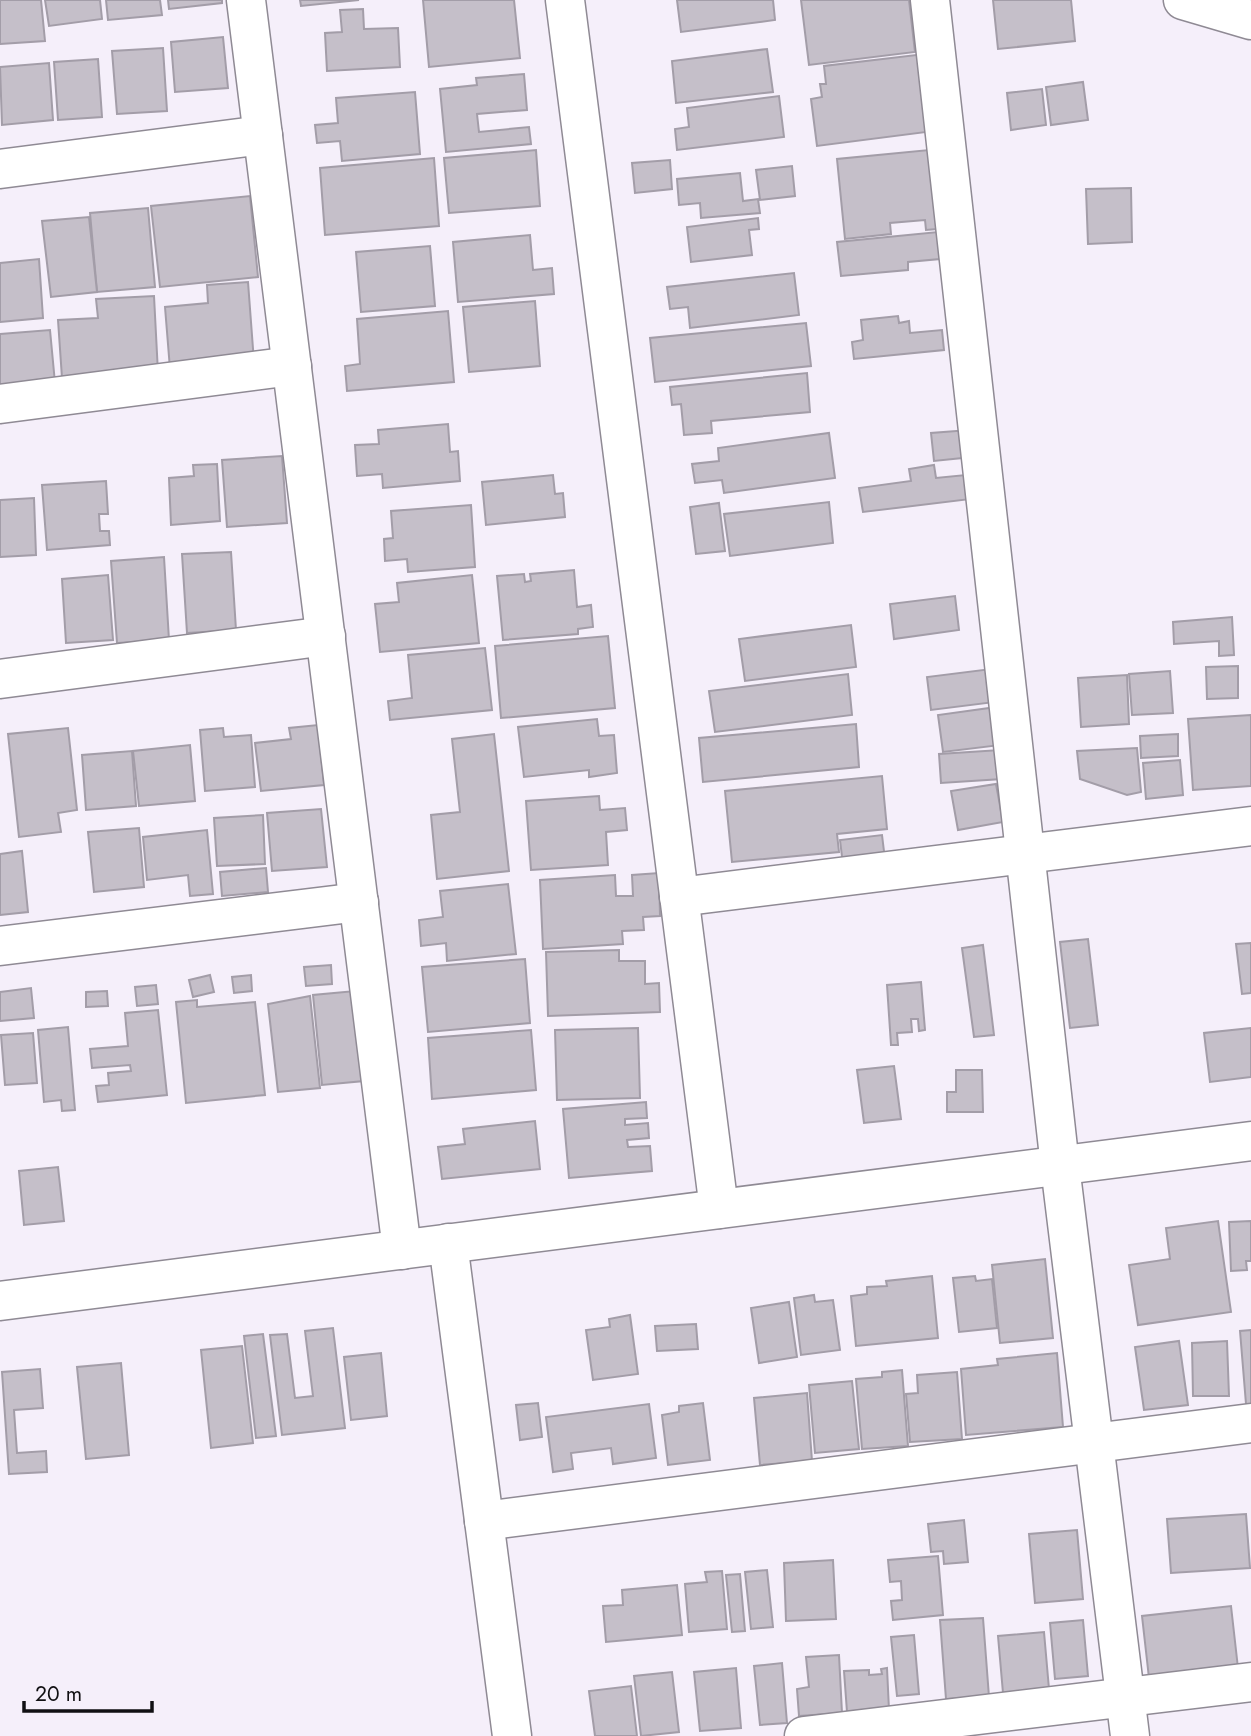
<svg xmlns="http://www.w3.org/2000/svg" width="1251" height="1736" font-family="Jost,sans-serif">
<rect width="100%" height="100%" fill="#f5effa"/>
<g fill="#c5bfc9" stroke="#a39da8" stroke-width="2">
<path d="M0,0H41L45,41L0,44Z"/>
<path d="M45,0H100L102,19L49,26Z"/>
<path d="M106,0H160L162,15L108,20Z"/>
<path d="M168,0H222V3L169,9Z"/>
<path d="M300,0H359L301,6Z"/>
<path d="M423,0H514L520,58L429,67Z"/>
<path d="M677,0H773L775,20L681,32Z"/>
<path d="M801,0H909L915,52L809,65Z"/>
<path d="M993,0H1071L1075,41L998,49Z"/>
<path d="M363,9L364,29L398,28L400,67L327,71L325,33L342,32L340,10Z"/>
<path d="M223,37L228,88L175,92L171,42Z"/>
<path d="M163,48L167,111L117,114L112,51Z"/>
<path d="M767,49L773,92L676,103L672,61Z"/>
<path d="M933,53L942,130L817,146L811,99L822,97L820,84H826L824,66Z"/>
<path d="M98,59L102,117L58,120L54,62Z"/>
<path d="M49,63L53,120L2,125L0,67Z"/>
<path d="M524,74L527,110L477,114L479,132L529,127L531,144L446,152L440,89L477,85L476,78Z"/>
<path d="M1083,82L1088,120L1051,125L1046,87Z"/>
<path d="M1042,89L1046,125L1011,130L1007,93Z"/>
<path d="M415,92L420,154L342,161L340,141L317,143L315,125L338,123L336,98Z"/>
<path d="M779,96L784,137L677,150L675,129L689,127L687,108Z"/>
<path d="M536,150L540,206L449,213L444,158Z"/>
<path d="M929,150L937,229L926,230L925,220L890,223L891,234L845,239L837,159Z"/>
<path d="M434,158L439,226L325,235L320,168Z"/>
<path d="M670,160L672,189L635,193L632,163Z"/>
<path d="M792,166L795,196L760,200L756,170Z"/>
<path d="M740,173L743,201L758,199L760,213L701,218L700,203L679,205L677,179Z"/>
<path d="M1131,188L1132,242L1088,244L1086,189Z"/>
<path d="M250,196L258,277L160,287L151,206Z"/>
<path d="M148,208L155,287L97,292L90,213Z"/>
<path d="M89,217L97,292L51,297L42,221Z"/>
<path d="M758,218L759,229L749,230L752,255L691,262L687,227Z"/>
<path d="M938,232L940,259L908,262V270L841,276L837,242Z"/>
<path d="M530,235L533,270L552,268L554,294L458,302L453,242Z"/>
<path d="M430,246L435,306L361,312L356,252Z"/>
<path d="M39,259L43,318L0,322V263Z"/>
<path d="M794,273L799,315L690,328L688,307L670,309L667,287Z"/>
<path d="M248,282L254,362L170,369L165,307L208,303L207,285Z"/>
<path d="M154,296L158,373L62,378L58,320L98,318L96,299Z"/>
<path d="M535,301L540,366L469,372L463,307Z"/>
<path d="M448,311L454,382L347,391L345,366L360,364L357,319Z"/>
<path d="M898,316L899,323L909,321L910,333L942,330L944,350L854,359L852,342L863,340L861,320Z"/>
<path d="M806,323L811,366L655,382L650,338Z"/>
<path d="M50,330L55,383L0,388V334Z"/>
<path d="M807,373L810,412L711,421L712,433L684,435L681,404L672,405L670,387Z"/>
<path d="M448,424L450,452L458,451L460,481L383,488L382,474L357,476L355,445L379,444L378,430Z"/>
<path d="M969,430L972,457L934,461L931,433Z"/>
<path d="M829,433L835,478L724,493L722,480L695,483L692,464L719,461L718,448Z"/>
<path d="M282,456L287,523L227,527L222,460Z"/>
<path d="M217,464L220,521L171,525L169,478L194,476L193,465Z"/>
<path d="M934,465L936,478L976,474L979,498L863,512L859,488L911,481L909,469Z"/>
<path d="M553,475L555,494L563,493L565,517L486,525L482,482Z"/>
<path d="M106,481L108,514H99L100,531H109L110,545L47,550L42,485Z"/>
<path d="M34,498L36,555L0,557V500Z"/>
<path d="M829,502L833,543L730,556L724,514Z"/>
<path d="M719,503L725,551L696,554L690,507Z"/>
<path d="M471,505L475,567L408,572L407,559L385,561L384,539L393,538L391,511Z"/>
<path d="M231,552L236,630L187,633L182,554Z"/>
<path d="M164,557L169,640L117,643L111,561Z"/>
<path d="M574,570L577,607L591,605L593,627L578,629V634L503,640L497,576L524,574L525,582L531,581L530,574Z"/>
<path d="M108,575L113,640L66,643L62,579Z"/>
<path d="M472,575L479,643L380,652L375,604L399,602L397,583Z"/>
<path d="M955,596L959,630L894,639L890,604Z"/>
<path d="M1232,617L1234,655L1219,656V641L1174,644L1173,622Z"/>
<path d="M851,625L856,667L745,681L739,639Z"/>
<path d="M608,636L615,708L501,718L495,646Z"/>
<path d="M485,648L492,710L390,720L388,701L412,698L408,655Z"/>
<path d="M1238,666V698L1207,699L1206,667Z"/>
<path d="M991,669L995,702L931,710L927,677Z"/>
<path d="M1170,671L1173,713L1132,715L1129,674Z"/>
<path d="M848,674L852,715L715,732L709,691Z"/>
<path d="M1127,675L1129,724L1081,727L1078,678Z"/>
<path d="M1004,706L1009,744L943,752L938,715Z"/>
<path d="M1251,715V786L1193,790L1188,719Z"/>
<path d="M597,719L599,736L614,735L617,773L589,777V770L524,777L518,727Z"/>
<path d="M856,724L859,767L703,782L699,738Z"/>
<path d="M318,725L324,785L261,791L255,743L291,739L289,728Z"/>
<path d="M68,728L77,810L58,813L61,832L19,837L8,734Z"/>
<path d="M223,728L224,737L251,735L255,787L205,791L200,730Z"/>
<path d="M494,734L509,871L437,879L431,815L460,812L452,739Z"/>
<path d="M1178,734V756L1141,758L1140,736Z"/>
<path d="M190,745L195,801L139,806L133,751Z"/>
<path d="M1137,748L1141,792L1127,795L1080,779L1077,751Z"/>
<path d="M1000,750L1002,779L941,783L939,754Z"/>
<path d="M132,751L136,806L86,810L82,755Z"/>
<path d="M1180,760L1183,795L1146,799L1143,763Z"/>
<path d="M882,776L887,829L837,834L839,852L732,862L725,791Z"/>
<path d="M996,784L1003,822L958,830L951,791Z"/>
<path d="M599,796L600,810L625,808L627,830L606,832L608,865L531,870L526,801Z"/>
<path d="M321,809L327,867L272,871L267,813Z"/>
<path d="M263,815L265,864L217,866L214,818Z"/>
<path d="M139,828L144,887L94,892L88,832Z"/>
<path d="M207,830L213,894L190,896L188,875L147,880L143,837Z"/>
<path d="M882,835L886,868L844,873L840,840Z"/>
<path d="M22,851L28,912L0,915V854Z"/>
<path d="M266,868L268,892L222,896L220,872Z"/>
<path d="M659,873L660,916L643,917L644,930L622,931L623,944L543,949L540,880L615,875L616,896H633L632,875Z"/>
<path d="M508,884L516,954L447,961L446,943L421,946L419,920L443,917L440,891Z"/>
<path d="M1088,939L1098,1025L1070,1028L1060,942Z"/>
<path d="M1251,943V993L1242,994L1236,944Z"/>
<path d="M983,945L994,1035L974,1037L962,948Z"/>
<path d="M619,950V961H645V984L659,983L660,1012L548,1016L546,952Z"/>
<path d="M525,959L530,1023L428,1032L422,967Z"/>
<path d="M331,965L332,984L306,986L304,967Z"/>
<path d="M210,975L214,992L193,997L189,980Z"/>
<path d="M251,975L252,991L234,993L232,977Z"/>
<path d="M921,982L925,1030L919,1031L918,1019H911L912,1032L897,1033L898,1045H891L887,985Z"/>
<path d="M156,985L158,1004L137,1006L135,987Z"/>
<path d="M31,988L34,1018L0,1021V992Z"/>
<path d="M107,991L108,1006L86,1007V992Z"/>
<path d="M355,991L364,1081L322,1085L313,995Z"/>
<path d="M310,996L320,1088L278,1092L268,1004Z"/>
<path d="M197,1000V1007L255,1002L265,1095L186,1103L176,1002Z"/>
<path d="M158,1010L167,1095L98,1102L96,1086L109,1085L108,1073L131,1071L130,1065L92,1068L90,1049L128,1046L125,1013Z"/>
<path d="M68,1027L75,1110L62,1111L61,1100L44,1102L38,1030Z"/>
<path d="M638,1028L640,1098L557,1100L555,1030Z"/>
<path d="M1251,1028V1077L1210,1082L1204,1033Z"/>
<path d="M531,1030L536,1090L432,1099L428,1038Z"/>
<path d="M33,1033L37,1083L5,1085L1,1035Z"/>
<path d="M894,1066L901,1119L864,1123L857,1070Z"/>
<path d="M956,1070H982L983,1112H947V1092H956Z"/>
<path d="M646,1102L647,1118L625,1119V1125L648,1123L649,1138L627,1140L628,1147L650,1146L652,1171L569,1178L563,1109Z"/>
<path d="M535,1121L540,1169L442,1179L438,1147L465,1144L463,1129Z"/>
<path d="M58,1167L64,1221L24,1225L19,1171Z"/>
<path d="M1218,1221L1231,1312L1138,1325L1129,1265L1170,1259L1166,1228Z"/>
<path d="M1251,1221V1261H1246L1247,1270L1231,1271L1229,1222Z"/>
<path d="M1045,1259L1053,1338L1000,1343L992,1265Z"/>
<path d="M932,1276L938,1338L856,1346L851,1296L867,1294V1287L887,1286L886,1281Z"/>
<path d="M975,1276L976,1281L992,1279L997,1328L959,1332L953,1278Z"/>
<path d="M814,1295L815,1302L833,1300L840,1350L801,1355L794,1298Z"/>
<path d="M789,1302L797,1357L759,1363L751,1308Z"/>
<path d="M630,1315L638,1374L593,1380L586,1330L610,1327L609,1319Z"/>
<path d="M696,1324L698,1349L657,1351L655,1326Z"/>
<path d="M333,1328L345,1428L282,1435L270,1335L287,1334L295,1398L313,1396L305,1331Z"/>
<path d="M1251,1330V1404H1246L1240,1331Z"/>
<path d="M263,1334L276,1436L256,1438L244,1336Z"/>
<path d="M1179,1341L1188,1405L1144,1410L1135,1347Z"/>
<path d="M1227,1341L1229,1396H1193L1192,1343Z"/>
<path d="M242,1346L253,1443L211,1448L201,1350Z"/>
<path d="M381,1353L387,1416L351,1420L344,1357Z"/>
<path d="M1057,1353L1063,1427L966,1435L961,1369L998,1365L997,1359Z"/>
<path d="M121,1363L129,1455L86,1459L77,1367Z"/>
<path d="M40,1369L43,1408L14,1410L17,1453L46,1451L47,1472L9,1474L2,1372Z"/>
<path d="M902,1370L908,1446L862,1449L856,1379L882,1377V1372Z"/>
<path d="M957,1372L962,1439L910,1442L906,1394L918,1393L917,1375Z"/>
<path d="M852,1381L859,1449L815,1453L809,1385Z"/>
<path d="M807,1393L812,1461L760,1465L754,1398Z"/>
<path d="M538,1403L542,1437L520,1440L516,1405Z"/>
<path d="M703,1403L710,1460L668,1465L662,1415L679,1412V1406Z"/>
<path d="M649,1404L656,1458L613,1464L611,1448L571,1453L573,1469L553,1472L546,1417Z"/>
<path d="M1246,1514L1250,1568L1171,1573L1167,1519Z"/>
<path d="M964,1520L968,1562L944,1564L943,1551L931,1552L928,1524Z"/>
<path d="M1077,1530L1083,1599L1035,1603L1029,1534Z"/>
<path d="M938,1556L943,1615L893,1620L891,1601L902,1600L901,1581L890,1582L888,1560Z"/>
<path d="M833,1560L836,1619L786,1621L784,1563Z"/>
<path d="M767,1570L773,1627L751,1629L745,1572Z"/>
<path d="M722,1571L727,1629L689,1632L685,1584L707,1582L705,1572Z"/>
<path d="M740,1574L745,1631L732,1632L726,1575Z"/>
<path d="M677,1585L682,1635L606,1642L603,1606L623,1605L622,1590Z"/>
<path d="M1231,1606L1239,1677L1150,1687L1142,1616Z"/>
<path d="M983,1618L989,1697L946,1699L940,1620Z"/>
<path d="M1083,1620L1088,1676L1055,1679L1050,1623Z"/>
<path d="M1044,1632L1049,1689L1003,1693L998,1636Z"/>
<path d="M914,1635L919,1694L897,1696L891,1637Z"/>
<path d="M839,1655L842,1713L799,1716L797,1689L809,1687L806,1657Z"/>
<path d="M782,1663L787,1723L760,1725L754,1666Z"/>
<path d="M736,1668L741,1728L700,1731L694,1672Z"/>
<path d="M887,1668L889,1710L847,1712L844,1671L869,1670V1675L882,1674L881,1669Z"/>
<path d="M672,1672L679,1732L641,1736L634,1676Z"/>
<path d="M631,1686L637,1736H595L589,1691Z"/>
</g>
<g fill="none" stroke-linecap="round" stroke-linejoin="round">
<defs>
<g id="minor">
<path d="M246,0L402,1250"/>
<path d="M565,0L719,1209"/>
<path d="M930,0L1060,1166L1130,1736"/>
<path d="M1183,0L1251,20"/>
<path d="M0,169L263,135"/>
<path d="M0,404L292,366"/>
<path d="M0,679L326,636"/>
<path d="M679,897L1251,826"/>
<path d="M0,946L359,902"/>
<path d="M448,1243L512,1736"/>
<path d="M0,1301L1251,1141"/>
<path d="M484,1521L1251,1423"/>
<path d="M804,1736L1251,1682"/>
</g>
</defs>
<use href="#minor" stroke="#8f8a94" stroke-width="41"/>
<use href="#minor" stroke="#fff" stroke-width="38"/>
</g>
<path d="M24 1701v10h128v-10" fill="none" stroke="#111013" stroke-width="3.5"/>
<text x="35" y="1701" font-size="21" fill="#111013" stroke="#f5effa" stroke-width="5" paint-order="stroke">20 m</text>
</svg>
